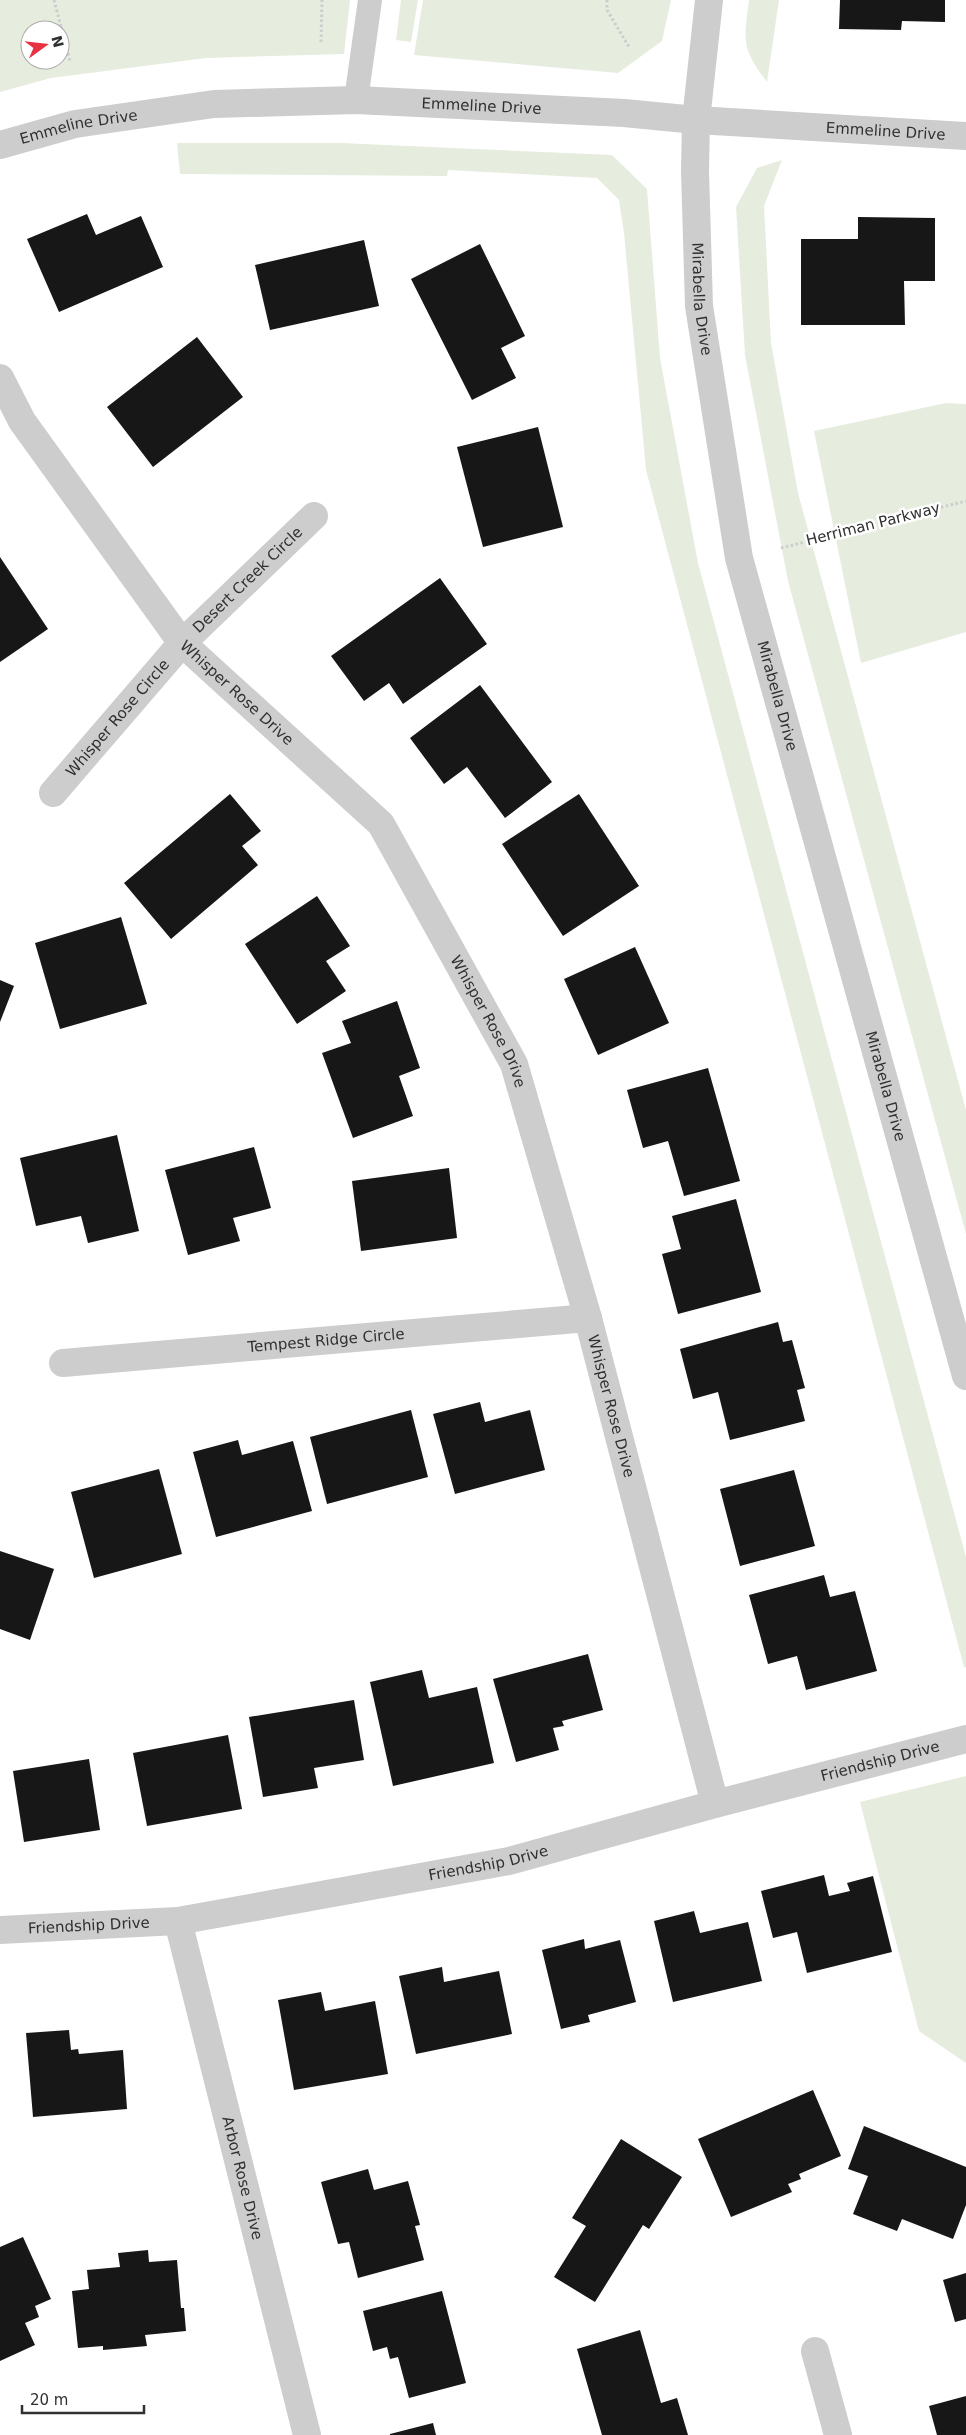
<svg xmlns="http://www.w3.org/2000/svg" width="966" height="2435" font-family="'DejaVu Sans',sans-serif">
<rect width="100%" height="100%" fill="#fff"/>
<g fill="#e6edde" fill-rule="evenodd">
<path d="M0,0H350L344,54L206,58L51,78L0,92ZM30,30H60V60H30Z"/>
<path d="M401,0H418L411,42L396,40Z"/>
<path d="M423,0H671L662,41L618,73L414,55Z"/>
<path d="M749,0H779L767,82C741,48 744,41 749,0Z"/>
<path d="M177,143H341L612,155L647,189L660,358L698,563L966,1557V1667H964L646,470L624,233L619,200L597,178L448,170L447,176L180,174Z"/>
<path d="M782,160L764,206L771,343L798,493L966,1110V1234L788,581L745,355L736,207L757,168Z"/>
<path d="M946,403L966,404V632L861,663L814,431Z"/>
<path d="M966,1776V2063L919,2031L860,1802Z"/>
</g>
<g fill="#171717">
<path d="M840,0H945V22L902,21L901,30L839,29Z"/>
<path d="M87,214L96,235L141,216L163,267L59,312L27,239Z"/>
<path d="M858,217L935,218V281H904L905,325H801V239H858Z"/>
<path d="M364,240L379,306L270,330L255,265Z"/>
<path d="M480,244L525,336L501,348L516,378L472,400L411,279Z"/>
<path d="M197,337L243,397L153,467L107,407Z"/>
<path d="M538,427L563,527L483,547L457,447Z"/>
<path d="M0,557L48,629L0,662Z"/>
<path d="M440,578L487,644L403,704L389,683L364,701L331,656Z"/>
<path d="M480,685L552,782L505,818L467,767L444,784L410,738Z"/>
<path d="M230,794L261,831L242,846L258,865L171,939L124,883Z"/>
<path d="M579,794L639,886L563,936L502,844Z"/>
<path d="M317,896L350,946L326,961L346,991L297,1024L245,944Z"/>
<path d="M121,917L147,1004L60,1029L35,943Z"/>
<path d="M635,947L669,1023L598,1055L564,979Z"/>
<path d="M0,980L14,986L0,1022Z"/>
<path d="M397,1001L420,1068L399,1076L413,1116L353,1138L322,1053L351,1043L342,1021Z"/>
<path d="M708,1068L740,1181L684,1196L668,1141L643,1148L627,1090Z"/>
<path d="M117,1135L139,1231L88,1243L81,1216L36,1226L20,1158Z"/>
<path d="M254,1147L271,1208L233,1218L240,1241L188,1255L165,1170Z"/>
<path d="M449,1168L457,1238L361,1251L352,1181Z"/>
<path d="M736,1199L761,1292L678,1314L662,1254L681,1249L672,1216Z"/>
<path d="M778,1322L783,1342L792,1340L805,1388L797,1390L805,1421L730,1440L718,1392L693,1399L680,1349Z"/>
<path d="M480,1402L485,1422L530,1410L545,1470L455,1494L433,1414Z"/>
<path d="M411,1410L428,1477L327,1504L310,1437Z"/>
<path d="M238,1440L242,1455L293,1441L312,1511L216,1537L193,1452Z"/>
<path d="M159,1469L182,1554L94,1578L71,1492Z"/>
<path d="M794,1470L815,1546L740,1566L720,1489Z"/>
<path d="M0,1551L54,1569L30,1640L0,1629Z"/>
<path d="M824,1575L830,1597L855,1591L877,1671L806,1690L797,1656L768,1664L749,1595Z"/>
<path d="M588,1654L603,1710L562,1721L564,1726L553,1728L559,1750L516,1762L493,1679Z"/>
<path d="M422,1670L429,1698L477,1687L494,1763L393,1786L370,1682Z"/>
<path d="M354,1700L364,1760L314,1768L318,1788L263,1797L249,1717Z"/>
<path d="M228,1735L242,1809L147,1826L133,1753Z"/>
<path d="M89,1759L100,1830L24,1842L13,1771Z"/>
<path d="M824,1875L829,1896L850,1891L847,1883L873,1876L892,1952L807,1973L797,1932L773,1938L761,1891Z"/>
<path d="M694,1911L700,1933L748,1922L762,1981L673,2002L654,1921Z"/>
<path d="M584,1939L585,1949L620,1940L636,2002L588,2015L590,2022L561,2029L542,1950Z"/>
<path d="M442,1967L444,1982L499,1971L512,2034L416,2054L399,1976Z"/>
<path d="M321,1992L325,2011L375,2001L388,2074L294,2090L278,2000Z"/>
<path d="M69,2030L71,2050L78,2049L79,2054L123,2050L127,2109L33,2117L26,2033Z"/>
<path d="M813,2090L841,2156L799,2174L801,2179L788,2184L792,2192L731,2217L698,2139Z"/>
<path d="M864,2126L966,2167V2205L953,2239L902,2219L897,2231L853,2214L868,2176L848,2169Z"/>
<path d="M621,2139L682,2177L649,2229L643,2225L595,2302L554,2277L586,2226L572,2218Z"/>
<path d="M368,2169L374,2190L408,2181L420,2225L415,2226L424,2260L358,2278L349,2242L338,2244L321,2182Z"/>
<path d="M23,2237L51,2299L35,2306L39,2317L25,2323L35,2345L0,2361V2247Z"/>
<path d="M148,2250L149,2262L177,2260L181,2308H184L186,2331L145,2335L147,2346L103,2350V2346L78,2348L72,2291L89,2289L87,2270L120,2267L118,2253Z"/>
<path d="M966,2273V2319L955,2322L943,2280Z"/>
<path d="M442,2291L466,2383L409,2398L398,2357L390,2359L387,2347L373,2351L363,2311Z"/>
<path d="M640,2330L661,2403L677,2398L688,2435H602L577,2349Z"/>
<path d="M966,2396V2435H937L929,2406Z"/>
<path d="M433,2423L436,2435H390V2434Z"/>
</g>
<g fill="none" stroke-linecap="round" stroke-linejoin="round">
<g stroke="#cdcdcd" stroke-width="3" stroke-dasharray="2.5 2.5" stroke-linecap="butt">
<path d="M54,0L70,61"/>
<path d="M607,0V10L629,47"/>
<path d="M321,42L322,0"/>
<path d="M781,548L966,501"/>
</g>
<path stroke="#cdcdcd" stroke-width="24" d="M356,100L370,0"/>
<g stroke="#cdcdcd" stroke-width="28">
<path id="s1" d="M696,120L966,136"/>
<path id="s2" d="M0,378L22,421L182,643L381,824L514,1064L588,1318L715,1804"/>
<path id="s3" d="M53,793L182,643L314,516"/>
<path id="s4" d="M63,1363L588,1318"/>
<path id="s5" d="M178,1921L307,2435"/>
<path id="s6" d="M0,1930L178,1921L509,1861L715,1804L966,1739"/>
<path d="M815,2351L838,2435"/>
</g>
<g stroke="#cdcdcd" stroke-width="28">
<path id="s7" d="M709,0L696,120L695,171L699,306L739,558L966,1376"/>
<path id="s8" d="M0,145L75,124L214,104L356,100L624,113L696,120"/>
</g>
</g>
<g text-anchor="middle" stroke-width="5" stroke-linejoin="round" paint-order="stroke">
<g font-size="15" fill="#303030" stroke="#fff">
<text dy="5" stroke="none"><textPath href="#s8" startOffset="486">Emmeline Drive</textPath></text>
<text dy="5" stroke="none"><textPath href="#s8" startOffset="81">Emmeline Drive</textPath></text>
<text dy="5" stroke="none"><textPath href="#s1" startOffset="190">Emmeline Drive</textPath></text>
<text dy="5" stroke="none"><textPath href="#s7" startOffset="300">Mirabella Drive</textPath></text>
<text transform="translate(873 524) rotate(-14)" y="5">Herriman Parkway</text>
<text dy="5" stroke="none"><textPath href="#s3" startOffset="289">Desert Creek Circle</textPath></text>
<text dy="5" stroke="none"><textPath href="#s2" startOffset="396">Whisper Rose Drive</textPath></text>
<text dy="5" stroke="none"><textPath href="#s7" startOffset="705">Mirabella Drive</textPath></text>
<text dy="5" stroke="none"><textPath href="#s3" startOffset="99">Whisper Rose Circle</textPath></text>
<text dy="5" stroke="none"><textPath href="#s2" startOffset="816">Whisper Rose Drive</textPath></text>
<text dy="5" stroke="none"><textPath href="#s7" startOffset="1110">Mirabella Drive</textPath></text>
<text dy="5" stroke="none"><textPath href="#s4" startOffset="264">Tempest Ridge Circle</textPath></text>
<text dy="5" stroke="none"><textPath href="#s2" startOffset="1221">Whisper Rose Drive</textPath></text>
<text dy="5" stroke="none"><textPath href="#s6" startOffset="899">Friendship Drive</textPath></text>
<text dy="5" stroke="none"><textPath href="#s6" startOffset="494">Friendship Drive</textPath></text>
<text dy="5" stroke="none"><textPath href="#s6" startOffset="89">Friendship Drive</textPath></text>
<text dy="5" stroke="none"><textPath href="#s5" startOffset="265">Arbor Rose Drive</textPath></text>
</g>
</g>
<g transform="translate(45 45) rotate(75)"><circle r="24" fill="#ffffff" stroke="#acacac"/>
<path d="M0-4L9 19L0 12L-9 19Z" fill="#e83242"/>
<text y="-8" font-size="14" font-weight="bold" text-anchor="middle" fill="#303030">N</text>
</g>
<path d="M22 2405v8h122v-8" fill="none" stroke="#303030" stroke-width="2.5"/>
<text x="30" y="2405" font-size="15" fill="#303030" stroke="#ffffff" stroke-width="4" paint-order="stroke">20 m</text>
</svg>
